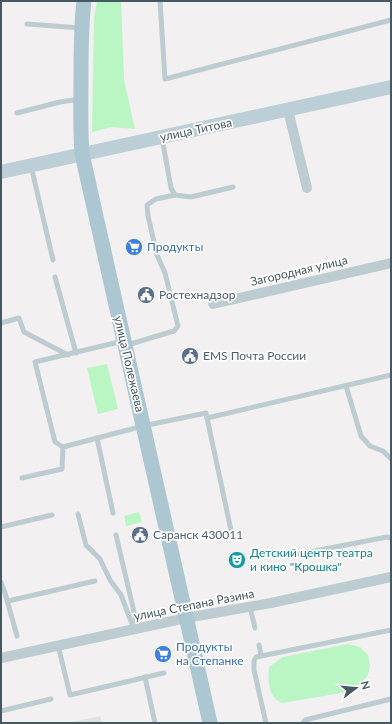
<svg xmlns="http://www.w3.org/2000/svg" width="392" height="724" font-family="Lato,sans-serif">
<rect width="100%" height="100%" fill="#f3f0f1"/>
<path fill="#e4e1e3" d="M100,716L102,723H68Z"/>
<g fill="#baf5c4">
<path d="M97,1H121L124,80L135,129L112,127L92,132L94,18Z"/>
<path d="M107,364L118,409L98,414L87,368Z"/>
<path d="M139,512L142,522L126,526L124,516Z"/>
<path d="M348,644L360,647L368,655L370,665L368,675L361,683L347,692L282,703C268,698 268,680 269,667L283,657Z"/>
</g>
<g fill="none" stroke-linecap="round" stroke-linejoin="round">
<g stroke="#bcccd1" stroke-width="5">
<path d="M160,1L165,79L391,20"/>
<path d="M27,24L81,28"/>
<path d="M17,113L60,102L80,99"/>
<path d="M162,138L171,188L175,195L191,197L233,187"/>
<path d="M31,166L53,260"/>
<path d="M55,277L76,353"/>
<path d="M1,323L19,318L24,332L68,355"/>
<path d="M127,345L174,331L178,326L165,273L157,255L148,216L147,205L156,199L175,195"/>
<path d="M346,386L361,436L370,446L383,451L391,459"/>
<path d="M207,418L391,375"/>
<path d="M97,438L113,513"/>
<path d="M63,447L55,442L35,362L123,341"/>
<path d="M22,478L62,469L63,447L143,426L206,413L232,535"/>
<path d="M78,514L86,545L100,559L110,580L121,595L134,629"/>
<path d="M1,527L52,515"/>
<path d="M116,535L138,629"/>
<path d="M288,556L387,537L391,538"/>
<path d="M1,582L5,593L17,636"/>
<path d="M8,601L95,581"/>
<path d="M250,607L255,628"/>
<path d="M58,645L70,695L164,673"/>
<path d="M259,645L261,655"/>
<path d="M145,677L155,723"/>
<path d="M1,711L51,699"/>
<path d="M266,723L254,670V661L256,657L391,630"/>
<path d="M303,723L305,720L391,699"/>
</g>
<g stroke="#bcccd1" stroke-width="10">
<path d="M288,110L307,188"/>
<path d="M213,304L391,263"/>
<path d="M1,658L186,618L271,603L391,577"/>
</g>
<path stroke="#bcced6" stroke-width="14" d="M1,172L391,87"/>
<path stroke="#adc7d2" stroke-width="15" d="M84,1C81,25 81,50 81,75C81,101 80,128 82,154L210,723"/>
</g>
<defs>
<symbol id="supermarket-disc" viewBox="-11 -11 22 22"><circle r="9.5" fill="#3f7fe0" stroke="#fff"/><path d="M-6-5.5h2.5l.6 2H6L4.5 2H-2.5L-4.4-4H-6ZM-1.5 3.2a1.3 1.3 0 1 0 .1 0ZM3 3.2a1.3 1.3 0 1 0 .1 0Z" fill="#fff"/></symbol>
<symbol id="civic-disc" viewBox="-11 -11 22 22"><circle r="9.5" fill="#5c6f8a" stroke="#fff"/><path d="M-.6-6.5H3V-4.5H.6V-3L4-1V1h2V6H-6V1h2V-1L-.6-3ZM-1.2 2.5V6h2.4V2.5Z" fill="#fff"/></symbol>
<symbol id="theatre-disc" viewBox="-11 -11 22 22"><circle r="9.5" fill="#0f9aa8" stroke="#fff"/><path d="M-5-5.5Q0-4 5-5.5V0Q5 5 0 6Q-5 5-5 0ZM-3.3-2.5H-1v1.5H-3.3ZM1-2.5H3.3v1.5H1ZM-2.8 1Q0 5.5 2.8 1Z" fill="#fff"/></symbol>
</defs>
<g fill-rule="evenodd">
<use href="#supermarket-disc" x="124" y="237" width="20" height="20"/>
<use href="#civic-disc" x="136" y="285" width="20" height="20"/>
<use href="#civic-disc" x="180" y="346" width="20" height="20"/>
<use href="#civic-disc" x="130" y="525" width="20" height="20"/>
<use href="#theatre-disc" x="227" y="550" width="20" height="20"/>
<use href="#supermarket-disc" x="153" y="644" width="20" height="20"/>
</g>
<g text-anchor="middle" stroke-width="3.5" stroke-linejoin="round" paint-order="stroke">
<g font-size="12" fill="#465960" stroke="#fff">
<text transform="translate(196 130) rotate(-12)" y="4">улица Титова</text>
<text transform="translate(299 271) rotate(-13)" y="4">Загородная улица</text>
<text transform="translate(129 364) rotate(77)" y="4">улица Полежаева</text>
<text transform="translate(194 605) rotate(-11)" y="4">улица Степана Разина</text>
</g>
<g font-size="12" fill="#366cbe" stroke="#fff" text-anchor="start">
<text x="147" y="251">Продукты</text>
<text x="176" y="651">Продукты<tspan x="176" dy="14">на Степанке</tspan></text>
</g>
<g font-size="12" fill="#4e5e75" stroke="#fff" text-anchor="start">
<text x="159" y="299">Ростехнадзор</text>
<text x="203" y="360">EMS Почта России</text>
<text x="153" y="539">Саранск 430011</text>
</g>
<g font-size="12" fill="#0d838f" stroke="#fff" text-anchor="start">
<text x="250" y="557">Детский центр театра<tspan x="250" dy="14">и кино "Крошка"</tspan></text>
</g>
</g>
<rect width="392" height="724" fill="none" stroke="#465960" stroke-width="4"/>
<g transform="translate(356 688) rotate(74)" stroke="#ffffff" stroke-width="3" paint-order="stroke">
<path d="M0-3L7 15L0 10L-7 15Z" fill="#465960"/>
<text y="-6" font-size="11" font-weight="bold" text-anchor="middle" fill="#465960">N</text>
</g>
</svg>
